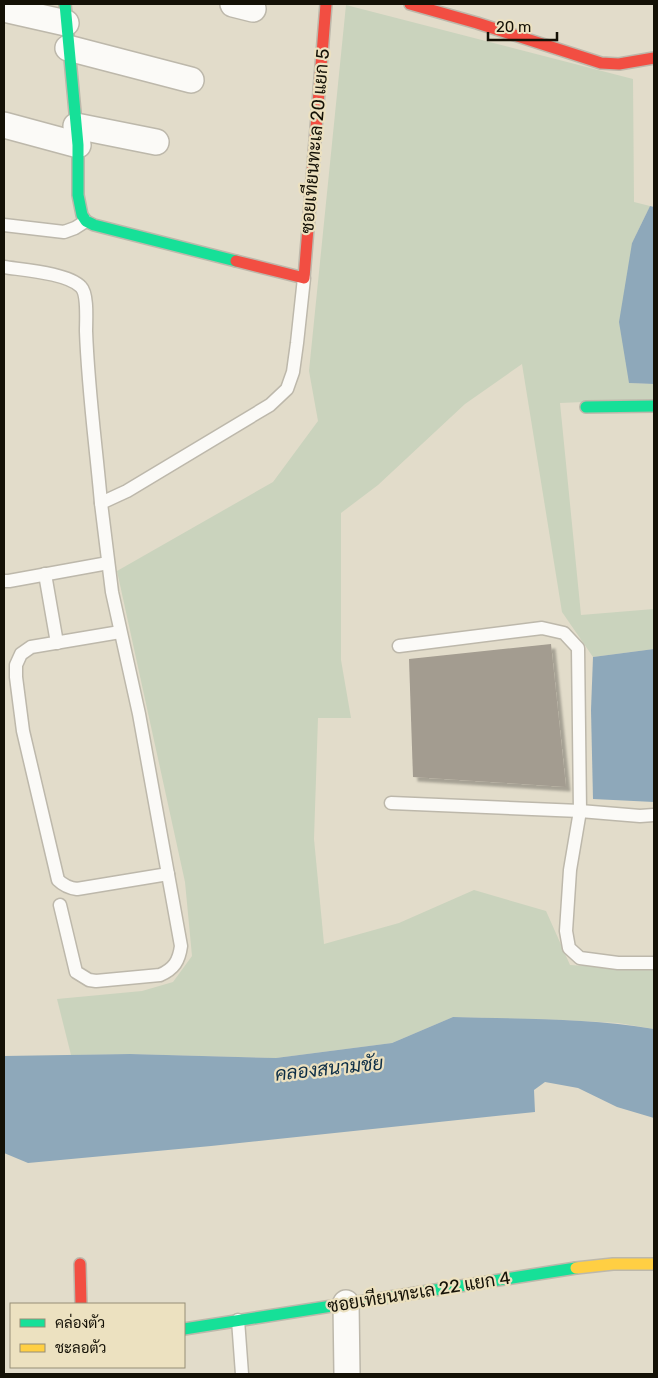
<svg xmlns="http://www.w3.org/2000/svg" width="658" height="1378" font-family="Rubik,Sarabun,sans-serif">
<defs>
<filter id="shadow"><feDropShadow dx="4.5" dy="4.5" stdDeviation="1" flood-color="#0004"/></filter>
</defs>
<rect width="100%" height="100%" fill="#e2dcca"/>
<path fill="#cad3bd" d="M346,5L633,79L634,202L650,206L632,243L629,383L654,384V399L560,403L581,615L654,609V649L593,657L562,612L522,364L465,404L378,485L341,513V660L351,718H318L314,839L324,944L399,923L474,890L546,911L570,965L654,970V1029L618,1023L563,1020L453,1017L392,1043L276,1058L130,1054L71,1055L57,999L142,991L173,982L192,956L185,882L117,571L273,482L318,421L309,371Z"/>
<g fill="#8ea8ba">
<path d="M650,206L654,207V384L629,383L619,322L632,243Z"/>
<path d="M654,649V802L593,799L591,710L593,657Z"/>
<path d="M453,1017C520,1019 588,1018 654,1029V1118L617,1107L578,1088L545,1082L534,1090L535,1112L211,1146L28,1163L4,1153V1056L130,1054L276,1058L392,1043Z"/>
</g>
<path fill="#a39c90" filter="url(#shadow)" d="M551,644L566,787L413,777L409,659Z"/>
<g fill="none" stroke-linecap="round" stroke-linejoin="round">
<defs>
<g id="lane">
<path d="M4,225L64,232L75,228L86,221"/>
<path d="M4,267C23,270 68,273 81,287C88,294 86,321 86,331C88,389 96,446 101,503"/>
<path d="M45,574L57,643"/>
<path d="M4,581H9L108,563"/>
<path d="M120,632L31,647L21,654L16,665V677L23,731L58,880C64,886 69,888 77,889L168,874"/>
<path d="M399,646L542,628L564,633L578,648L580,811L570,870L566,931L569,948L580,958L618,963H654"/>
<path d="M391,803L580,811L640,816L654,815"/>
<path d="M60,905L76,972L89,980L96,981L160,975C174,969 179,961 181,946L139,714L112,592L101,503L127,491L270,405L287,389L293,372L297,343L304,278"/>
<path d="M238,1320L242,1374"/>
</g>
<g id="street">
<path d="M233,4L253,9"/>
<path d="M4,9L66,23"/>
<path d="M68,48L191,80"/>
<path d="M4,125L78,145"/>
<path d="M76,126L156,142"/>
<path d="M346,1303L347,1374"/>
</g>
<g id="fast">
<path d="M65,4L78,145V195L82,215L86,221L94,225L236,261"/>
<path d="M586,407L654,406"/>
<path d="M184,1329L576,1268"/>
</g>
<path id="slow" d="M576,1268L613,1264H654"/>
<g id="jam">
<path d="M410,4L477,23L601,63L619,64L654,58"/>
<path d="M236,261L304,278L326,4"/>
<path d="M80,1264L81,1304"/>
</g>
</defs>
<use href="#lane" stroke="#bdb8ab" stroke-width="15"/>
<use href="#street" stroke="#bdb8ab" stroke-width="28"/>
<use href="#fast" stroke="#bdb8ab" stroke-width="14"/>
<use href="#slow" stroke="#bdb8ab" stroke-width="14"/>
<use href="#jam" stroke="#bdb8ab" stroke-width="14"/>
<use href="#lane" stroke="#fbfaf7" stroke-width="12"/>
<use href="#street" stroke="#fbfaf7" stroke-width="25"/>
<use href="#fast" stroke="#16e098" stroke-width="11"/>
<use href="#slow" stroke="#ffcf43" stroke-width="11"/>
<use href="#jam" stroke="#f24e42" stroke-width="11"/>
</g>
<g text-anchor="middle" stroke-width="4.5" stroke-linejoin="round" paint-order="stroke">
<g font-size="18" fill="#141106" stroke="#ece1c0">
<text transform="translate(315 141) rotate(-85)" y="6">ซอยเทียนทะเล 20 แยก 5</text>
<text transform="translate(419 1292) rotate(-9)" y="6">ซอยเทียนทะเล 22 แยก 4</text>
</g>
<g font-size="19" font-style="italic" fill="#0d2e46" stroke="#ece1c0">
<text transform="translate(329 1068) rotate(-6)" y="7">คลองสนามชัย</text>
</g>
</g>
<rect width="658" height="1378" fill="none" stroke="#141106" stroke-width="10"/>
<rect x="10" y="1303" width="175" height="65" fill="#ece1c0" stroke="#968e76"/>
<rect x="20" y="1319" width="25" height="8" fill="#16e098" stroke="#968e76"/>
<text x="55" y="1328" font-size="15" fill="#141106">คล่องตัว</text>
<rect x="20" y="1344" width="25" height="8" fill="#ffcf43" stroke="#968e76"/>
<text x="55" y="1353" font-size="15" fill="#141106">ชะลอตัว</text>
<path d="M488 32v8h69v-8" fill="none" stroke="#141106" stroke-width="2.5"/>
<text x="496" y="32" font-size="15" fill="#141106" stroke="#ece1c0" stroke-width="4" paint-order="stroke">20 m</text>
</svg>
